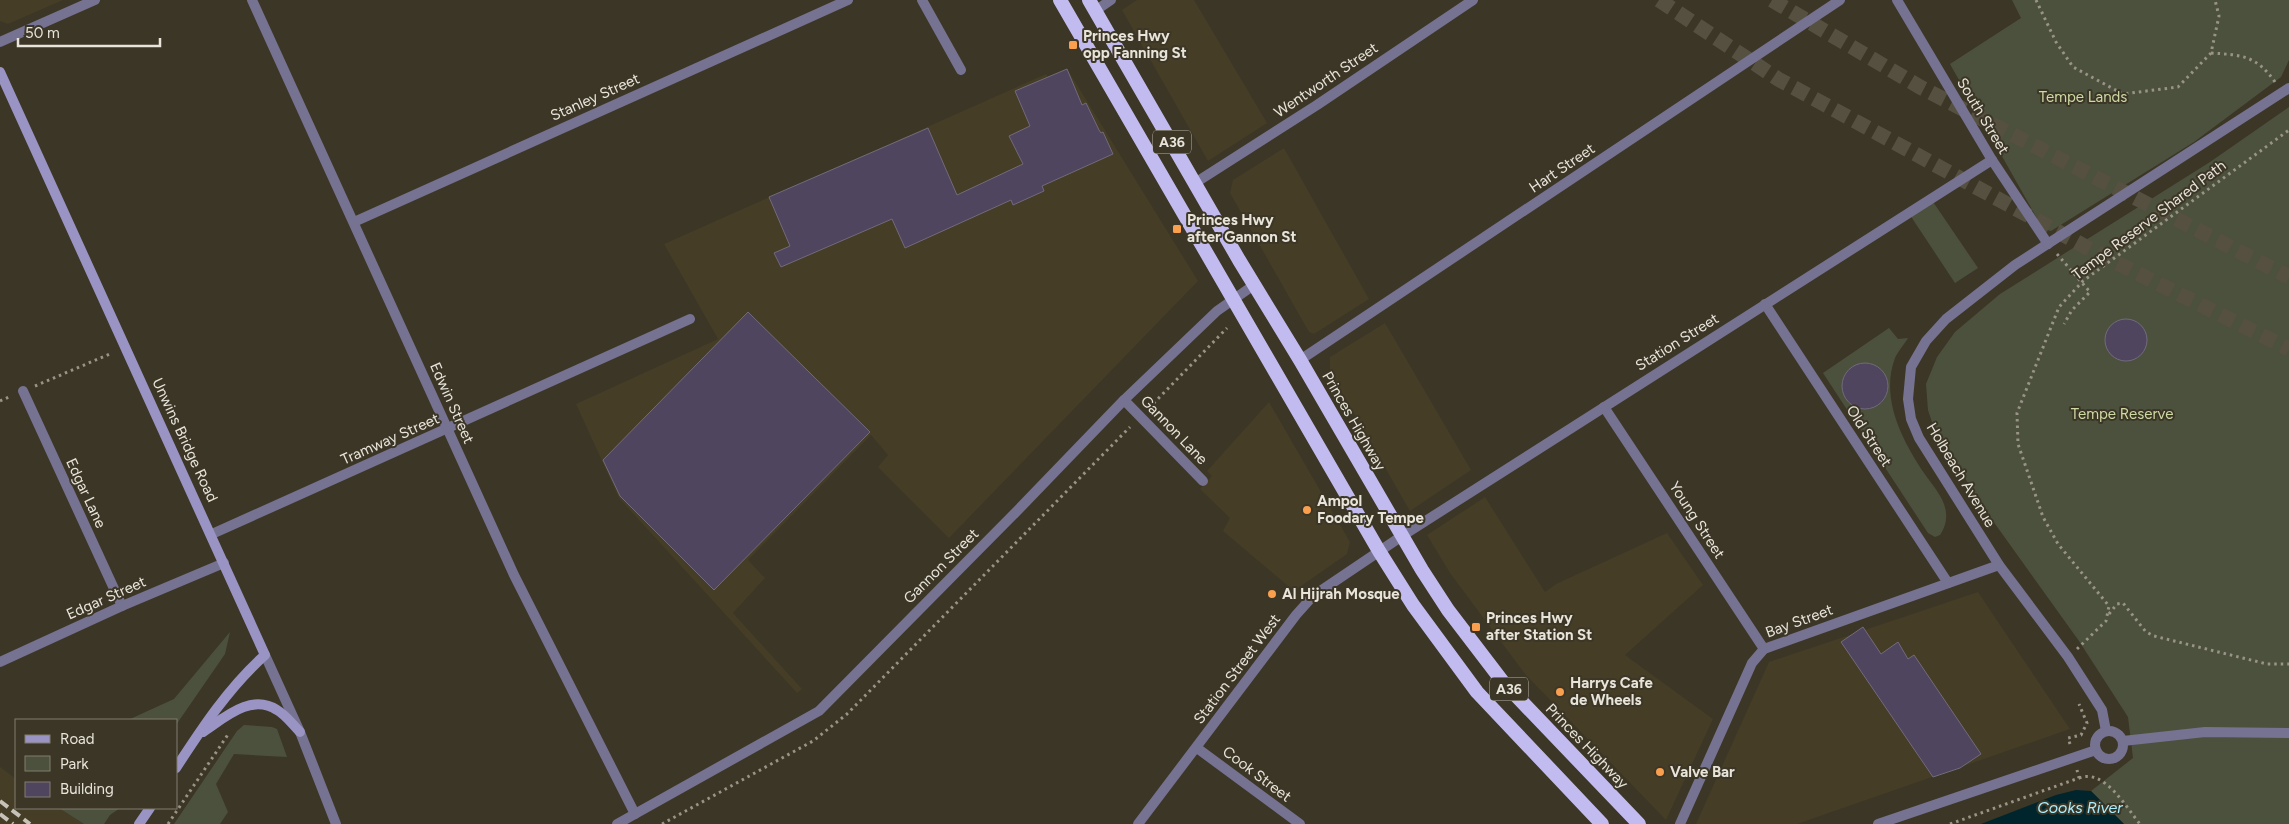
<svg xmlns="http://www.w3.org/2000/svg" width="2289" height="824" font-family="Figtree,sans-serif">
<rect width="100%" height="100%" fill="#3c3626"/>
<g fill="#453d26">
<path d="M0,0H63L8,24L0,21Z"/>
<path d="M1137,0H1194L1267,123L1208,161L1122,10Z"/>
<path d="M1069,72L1198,281L949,538L878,467L888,455L871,435L748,560L765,578L733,613L802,689L797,693L619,498L576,404L718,339L664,244L1046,74L1050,80Z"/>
<path d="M1284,148L1369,299L1314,334L1309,332L1230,193L1233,180Z"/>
<path d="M1385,323L1471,470L1410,511L1330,372V357Z"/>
<path d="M1269,402L1350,542L1347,554L1294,591L1223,531L1230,518L1200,489L1212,476L1207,471Z"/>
<path d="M1485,497L1545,592L1556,584L1667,533L1703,585L1625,655L1713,719L1666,820L1525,674L1450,573L1427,535Z"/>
<path d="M1978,592L2070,729L1797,824H1696L1769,662Z"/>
<path d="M0,767L16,779V808H59L84,824H0Z"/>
</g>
<g fill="#4c513d">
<path d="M2012,0H2289V60L2281,77L2194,142L2051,231L2043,229L1950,64L2021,18Z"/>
<path d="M2289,107V824H2124L2091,791L2133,758L2128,717L2079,641L1993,521L1936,434L1928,410L1926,384L1937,357L1955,332L2000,294L2210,162Z"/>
<path d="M1929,196L1978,268L1955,283L1908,212Z"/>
<path d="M1889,328L1898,339L1908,338C1904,345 1898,351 1895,358C1880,398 1902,440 1924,473C1932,485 1945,498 1946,513C1947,521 1944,529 1940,535L1935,537L1928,533L1823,373Z"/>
<path d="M230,632L225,654L176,725V720H128L174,699Z"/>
<path d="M244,725L272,727L277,729L287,757L234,754L216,784L228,812L220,824H174L237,731Z"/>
<path d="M59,808H120L110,815L104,824H84Z"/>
</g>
<path fill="#00252c" d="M2076,790L2091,791L2124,824H1981L2056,795Z"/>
<g fill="#4f455e" stroke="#716b7c">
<path d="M1067,69L1082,105L1086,103L1099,130L1101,133L1103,132L1113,154L1042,186L1044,191L1013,205L1011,200L905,248L892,219L781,267L774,253L790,246L769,197L928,128L957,195L1023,164L1009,136L1030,126L1015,91Z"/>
<path d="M748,312L870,432L714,590L620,496L603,460Z"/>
<circle cx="2126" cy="340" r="21"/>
<circle cx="1865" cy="386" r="23"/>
<path d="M1863,627L1881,654L1898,642L1908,659L1914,655L1981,754L1960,768L1933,777L1841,642Z"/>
</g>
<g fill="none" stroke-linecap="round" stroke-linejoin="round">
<g stroke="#565041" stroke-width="15" stroke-dasharray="15 8" stroke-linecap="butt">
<path d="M1659,0L1778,79L2097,253L2289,349"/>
<path d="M1772,0L1920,87L2289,277"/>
</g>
<g stroke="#999487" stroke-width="3" stroke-dasharray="2.5 4" stroke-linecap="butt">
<path d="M2036,0L2056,42L2073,67L2123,94L2178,87L2211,53L2219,16L2215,0"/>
<path d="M2211,53C2241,55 2256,55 2275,82"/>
<path d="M2057,254L2090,292L2072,310L2064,324"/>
<path d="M35,386L112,353"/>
<path d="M0,401L11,396"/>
<path d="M1149,408L1227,328"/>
<path d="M2109,614L2117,604L2123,603L2146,632L2154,636L2267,664H2289"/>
<path d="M2077,649L2106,621L2109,606L2058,544L2043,517L2018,444L2017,413L2059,307L2083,281L2289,130"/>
<path d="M2070,744L2068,738L2081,735L2087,723L2079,704"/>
<path d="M2079,778C2104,768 2126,807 2140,824"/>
<path d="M168,824L229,733"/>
<path d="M662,824L813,741L847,714L1130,427"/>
<path d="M1950,824L2079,778L2077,770"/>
</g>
<g stroke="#767291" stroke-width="10">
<path d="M922,0L961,70"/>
<path d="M23,391L122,606"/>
<path d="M1124,400L1203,481"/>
<path d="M2106,731L2102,710L2068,657L1999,565L1919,438L1911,419L1908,399L1911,367L1926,341L1946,319L2015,265L2289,88"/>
<circle cx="2109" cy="745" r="14"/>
<path d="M2123,741L2205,732L2289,733"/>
</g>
<g stroke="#767291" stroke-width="10">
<path d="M252,0L514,575L635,814"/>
<path d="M1897,0L1992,160L2048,244"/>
<path d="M1095,11L1111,0"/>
<path d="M0,42L95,0"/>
<path d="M1195,183L1317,105L1473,0"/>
<path d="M354,222L848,0"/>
<path d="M1765,304L1948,583"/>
<path d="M1300,360L1840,0"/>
<path d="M1604,407L1764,649"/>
<path d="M212,534L690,319"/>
<path d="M0,662L122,606L224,563"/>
<path d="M1197,748L1300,824"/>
<path d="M1138,824L1296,615L1313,596L1402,536L1992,160"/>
<path d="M1680,824L1752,663L1764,649L1999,565"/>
<path d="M1878,824L2096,750"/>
</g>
<g stroke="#767291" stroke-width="10">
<path d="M265,655L300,732L336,824"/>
<path d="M617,824L819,711L1018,510L1124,400L1217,311L1254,285"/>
</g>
<g stroke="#9994c4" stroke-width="10">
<path d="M0,72L265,655C229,687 202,728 176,768"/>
<path d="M203,732C224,718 251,693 277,710C286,715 293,725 300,732"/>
<path d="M139,824L150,808"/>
</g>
<g stroke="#c2bbf0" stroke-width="14">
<path d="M1060,0L1379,551L1413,605L1477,692L1602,824"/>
<path d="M1089,0L1239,260L1300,360L1422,570L1448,610L1503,682L1639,824"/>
</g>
<g stroke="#c6c2b7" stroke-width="4" stroke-dasharray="10 5" stroke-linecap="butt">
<path d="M0,801L30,824"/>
<path d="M0,814L13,824"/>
</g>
</g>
<g fill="#f99f4d" stroke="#3c3626" stroke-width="2">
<rect x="1068" y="40" width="10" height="10" rx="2.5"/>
<rect x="1172" y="224" width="10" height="10" rx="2.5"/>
<circle cx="1307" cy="510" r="5"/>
<circle cx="1272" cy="594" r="5"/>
<rect x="1471" y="622" width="10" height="10" rx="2.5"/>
<circle cx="1560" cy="692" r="5"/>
<circle cx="1660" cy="772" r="5"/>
</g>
<g text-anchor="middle" stroke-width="4" stroke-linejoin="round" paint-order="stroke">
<g fill="#3c3626" stroke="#b4b0a4" stroke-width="1">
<rect x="1153" y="130.5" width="38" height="23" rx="4"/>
<rect x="1490" y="677.5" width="38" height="23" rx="4"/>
</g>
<g font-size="14" font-weight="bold" fill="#e8e4da">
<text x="1172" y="147">A36</text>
<text x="1509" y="694">A36</text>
</g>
<g font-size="15" font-weight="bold" fill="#e8e4da" stroke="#3c3626" text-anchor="start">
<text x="1083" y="41">Princes Hwy<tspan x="1083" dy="17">opp Fanning St</tspan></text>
<text x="1187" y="225">Princes Hwy<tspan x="1187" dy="17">after Gannon St</tspan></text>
<text x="1317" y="506">Ampol<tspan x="1317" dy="17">Foodary Tempe</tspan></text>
<text x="1282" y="599">Al Hijrah Mosque</text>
<text x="1486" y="623">Princes Hwy<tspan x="1486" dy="17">after Station St</tspan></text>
<text x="1570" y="688">Harrys Cafe<tspan x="1570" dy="17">de Wheels</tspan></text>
<text x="1670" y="777">Valve Bar</text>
</g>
<g font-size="15" fill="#e8e4da" stroke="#3c3626">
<text transform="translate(1326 80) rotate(-34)" y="5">Wentworth Street</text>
<text transform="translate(595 97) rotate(-24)" y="5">Stanley Street</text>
<text transform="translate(1983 116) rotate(59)" y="5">South Street</text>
<text transform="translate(1562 168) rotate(-34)" y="5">Hart Street</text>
<text transform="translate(2149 220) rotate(-37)" y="5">Tempe Reserve Shared Path</text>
<text transform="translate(1677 342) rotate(-32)" y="5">Station Street</text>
<text transform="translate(452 403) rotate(66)" y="5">Edwin Street</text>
<text transform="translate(1354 421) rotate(60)" y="5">Princes Highway</text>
<text transform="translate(1174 430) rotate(46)" y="5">Gannon Lane</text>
<text transform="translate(1869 436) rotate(57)" y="5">Old Street</text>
<text transform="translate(390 439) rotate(-24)" y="5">Tramway Street</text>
<text transform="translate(185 440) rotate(65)" y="5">Unwins Bridge Road</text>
<text transform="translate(1961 475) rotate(59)" y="5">Holbeach Avenue</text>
<text transform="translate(86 493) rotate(65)" y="5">Edgar Lane</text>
<text transform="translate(1697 520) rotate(57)" y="5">Young Street</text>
<text transform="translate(941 566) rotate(-45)" y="5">Gannon Street</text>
<text transform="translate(106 598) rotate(-24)" y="5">Edgar Street</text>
<text transform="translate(1799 621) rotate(-20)" y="5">Bay Street</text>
<text transform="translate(1237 669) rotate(-53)" y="5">Station Street West</text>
<text transform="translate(1587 746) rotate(46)" y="5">Princes Highway</text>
<text transform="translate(1257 774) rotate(37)" y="5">Cook Street</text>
</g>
<g font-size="15" fill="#cedaa4" stroke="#3c3626">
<text x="2083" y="102">Tempe Lands</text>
<text x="2122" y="419">Tempe Reserve</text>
</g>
<g font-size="16" font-style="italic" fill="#a8efff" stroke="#3c3626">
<text x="2080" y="813">Cooks River</text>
</g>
</g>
<rect x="15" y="719" width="162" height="90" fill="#3c3626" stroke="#817c6e"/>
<rect x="25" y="735" width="25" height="8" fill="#9994c4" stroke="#817c6e"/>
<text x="60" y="744" font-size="15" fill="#e8e4da">Road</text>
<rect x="25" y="756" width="25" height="15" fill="#4c513d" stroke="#817c6e"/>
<text x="60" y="769" font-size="15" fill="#e8e4da">Park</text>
<rect x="25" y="782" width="25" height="15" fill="#4f455e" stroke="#817c6e"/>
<text x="60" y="794" font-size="15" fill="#e8e4da">Building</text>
<path d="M18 38v8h142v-8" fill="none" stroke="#e8e4da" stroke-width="2.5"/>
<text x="25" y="38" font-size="15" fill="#e8e4da" stroke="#3c3626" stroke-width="4" paint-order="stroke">50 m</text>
</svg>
